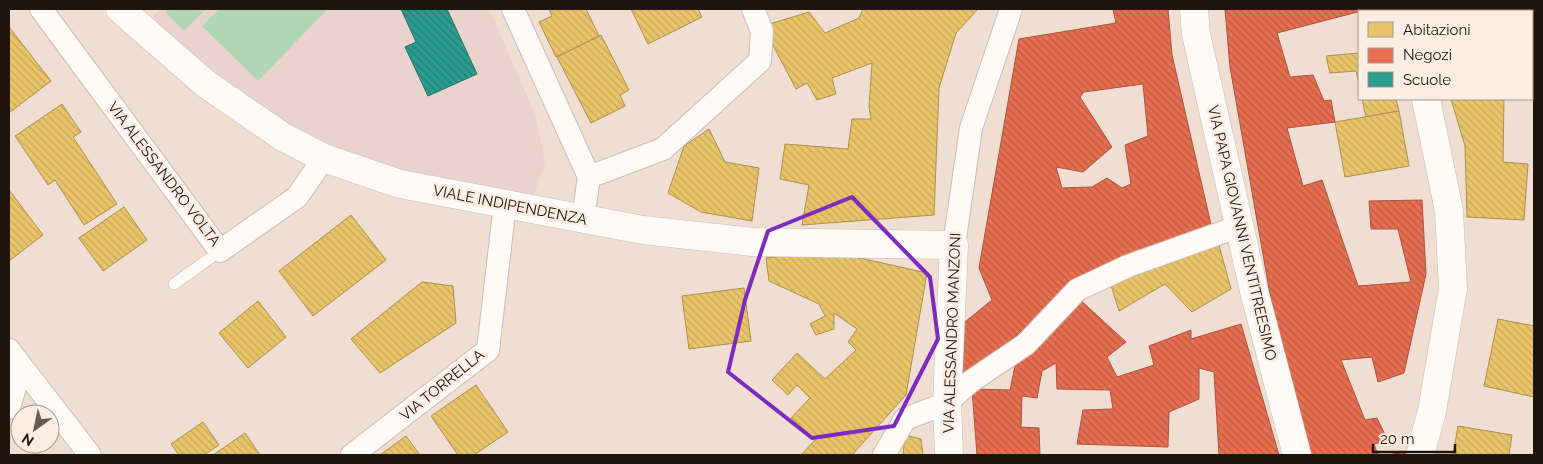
<svg xmlns="http://www.w3.org/2000/svg" width="1543" height="464" font-family="Raleway,sans-serif">
<defs>
<pattern id="homes-back-hatch" width="6" height="6" patternUnits="userSpaceOnUse" patternTransform="scale(1.25)"><rect width="6" height="6" fill="#e9c46a"/><path d="M-1 5l2 2M0 0l6 6M5-1l2 2" fill="none" stroke="#c8a85b"/></pattern>
<pattern id="shops-back-hatch" width="6" height="6" patternUnits="userSpaceOnUse" patternTransform="scale(1.25)"><rect width="6" height="6" fill="#e76f51"/><path d="M-1 5l2 2M0 0l6 6M5-1l2 2" fill="none" stroke="#bb5a42"/></pattern>
<pattern id="schools-back-hatch" width="6" height="6" patternUnits="userSpaceOnUse" patternTransform="scale(1.25)"><rect width="6" height="6" fill="#2a9d8f"/><path d="M-1 5l2 2M0 0l6 6M5-1l2 2" fill="none" stroke="#247f73"/></pattern>
</defs>
<rect width="100%" height="100%" fill="#f0ded2"/>
<path fill="#ead3cf" d="M160,9H489L535,114L545,162L533,197L412,176L354,156L290,124L226,83L152,18Z"/>
<g fill="#b1d6b3">
<path d="M168,9H206L184,31L165,12Z"/>
<path d="M219,9H328L258,81L202,26Z"/>
</g>
<g fill="url(#homes-back-hatch)" stroke="#ad904e">
<path d="M549,9H586L599,36L556,57L539,22L552,16Z"/>
<path d="M631,9H698L702,17L648,44Z"/>
<path d="M863,9H978L956,33L939,88L934,215L802,225L809,185L780,179L785,144L848,149L852,119H871L869,107L872,63L832,78L836,94L817,100L807,83L796,89L763,26L809,12L825,33L859,18Z"/>
<rect x="1425" y="9" width="61" height="2"/>
<path d="M9,27L51,81L9,113Z"/>
<rect x="1532" y="31" width="2" height="22"/>
<path d="M601,35L629,90L620,95L625,106L591,123L557,57Z"/>
<path d="M1359,53V84L1356,71L1330,73L1326,56Z"/>
<path d="M1362,99H1396L1399,111L1366,117Z"/>
<path d="M1451,99H1504L1503,162L1528,164L1524,220L1467,217L1465,146Z"/>
<path d="M62,104L81,132L73,137L117,204L84,225L55,180L48,185L15,136Z"/>
<path d="M1399,111L1409,166L1345,177L1335,122Z"/>
<path d="M709,129L725,162L759,168L752,221L701,212L668,193L684,146Z"/>
<path d="M9,190L43,235L9,261Z"/>
<path d="M124,207L147,240L103,271L79,238Z"/>
<path d="M351,215L386,260L313,316L279,271Z"/>
<path d="M1217,238L1231,289L1192,312L1165,284L1119,311L1111,285Z"/>
<path d="M829,251L927,273L906,395L852,455H801L815,440L791,418L810,398L797,385L788,395L772,380L797,353L825,379L856,350L848,342L857,329L834,313V329L816,335L810,324L825,316L819,304L769,281L766,258Z"/>
<path d="M422,282L453,286L456,323L380,373L351,339Z"/>
<path d="M744,288L751,341L689,349L682,296Z"/>
<path d="M258,301L286,337L248,368L219,333Z"/>
<path d="M1498,319L1534,326V397L1484,386Z"/>
<path d="M476,385L508,432L474,455H458L431,416Z"/>
<path d="M203,422L219,445L204,455H179L171,444Z"/>
<path d="M1458,426L1512,435L1509,455H1453Z"/>
<path d="M245,433L260,455H213Z"/>
<path d="M905,435L921,439L923,455H903Z"/>
<path d="M406,436L420,455H380Z"/>
</g>
<g fill="url(#shops-back-hatch)" stroke="#ab543d" fill-rule="evenodd">
<path d="M1113,9H1168L1172,55L1212,229L1093,272L966,377L952,372L955,330L992,300L979,268L1019,39L1116,23ZM1143,84L1148,136L1125,145L1131,184L1122,188L1107,178L1092,187L1062,188L1056,167L1083,172L1112,147L1080,97L1084,92Z"/>
<path d="M1225,9H1369L1277,33L1290,77L1313,75L1324,101L1331,100L1335,122L1287,128L1303,186L1322,180L1358,286L1411,282L1398,229H1371L1369,201L1422,200L1426,274L1404,373L1378,382L1372,357L1341,360L1365,420L1377,418L1388,441L1374,444L1378,455H1310L1277,334L1230,67Z"/>
<path d="M1077,297L1126,342L1107,357L1117,377L1154,365L1149,346L1191,330V339L1241,324L1279,455H1219L1214,372L1199,368V399L1169,412L1168,447L1077,444L1083,410L1113,409L1110,390L1057,389L1056,363L1042,371L1037,398L1022,396L1021,427L1039,428L1040,455H977L972,389L1010,390L1016,361Z"/>
<path d="M1408,451L1407,455H1388Z"/>
</g>
<path fill="url(#schools-back-hatch)" stroke="#277468" d="M401,9H447L477,74L428,96L405,47L416,42Z"/>
<g fill="none" stroke-linecap="round" stroke-linejoin="round">
<defs>
<path id="lane" d="M174,284L220,251"/>
<g id="street">
<path d="M41,9L220,251L297,197L324,158"/>
<path d="M513,9L589,177L583,218"/>
<path d="M589,177L663,149L760,61L762,31L753,9"/>
<path d="M954,245L971,128L1011,9"/>
<path d="M9,350L90,455"/>
<path d="M9,408L21,366"/>
<path d="M352,455L488,350L505,204"/>
<path d="M884,455L905,419L947,403L970,382L1026,344L1077,290L1128,266L1240,226"/>
</g>
<g id="secondary">
<path d="M120,9L206,84L283,137L324,158L400,184L643,230L753,242L954,245L947,403L949,455"/>
<path d="M1194,9L1196,34L1254,291L1297,455"/>
<path d="M1409,9V11"/>
<path d="M1420,455L1432,411L1453,288L1449,211L1426,99"/>
</g>
</defs>
<use href="#lane" stroke="#cbbdb3" stroke-width="12"/>
<use href="#street" stroke="#cbbdb3" stroke-width="24"/>
<use href="#secondary" stroke="#cbbdb3" stroke-width="29"/>
<use href="#lane" stroke="#fdfaf8" stroke-width="11"/>
<use href="#street" stroke="#fdfaf8" stroke-width="22"/>
<use href="#secondary" stroke="#fdfaf8" stroke-width="28"/>
</g>
<path fill="none" stroke="#7b2cbf" stroke-width="4" stroke-linejoin="round" d="M852,197L930,277L938,339L894,426L812,438L728,372L745,300L768,231Z"/>
<g text-anchor="middle" stroke-width="5" stroke-linejoin="round" paint-order="stroke">
<g font-size="15" fill="#20150d" stroke="#fbede4">
<text transform="translate(164 174) rotate(53)" y="5">VIA ALESSANDRO VOLTA</text>
<text transform="translate(510 205) rotate(11)" y="5">VIALE INDIPENDENZA</text>
<text transform="translate(1242 233) rotate(77)" y="5">VIA PAPA GIOVANNI VENTITREESIMO</text>
<text transform="translate(952 333) rotate(-88)" y="5">VIA ALESSANDRO MANZONI</text>
<text transform="translate(442 385) rotate(-39)" y="5">VIA TORRELLA</text>
</g>
</g>
<rect width="1543" height="464" fill="none" stroke="#20150d" stroke-width="20"/>
<rect x="1358" y="10" width="175" height="90" fill="#fbede4" stroke="#a3978e"/>
<rect x="1368" y="22" width="25" height="15" fill="#e9c46a" stroke="#a3978e"/>
<text x="1403" y="35" font-size="15" fill="#20150d">Abitazioni</text>
<rect x="1368" y="48" width="25" height="15" fill="#e76f51" stroke="#a3978e"/>
<text x="1403" y="60" font-size="15" fill="#20150d">Negozi</text>
<rect x="1368" y="72" width="25" height="15" fill="#2a9d8f" stroke="#a3978e"/>
<text x="1403" y="85" font-size="15" fill="#20150d">Scuole</text>
<g transform="translate(35 429) rotate(213)"><circle r="24" fill="#fbede4" stroke="#a3978e"/>
<path d="M0-4L9 19L0 12L-9 19Z" fill="#695b52"/>
<text y="-8" font-size="14" font-weight="bold" text-anchor="middle" fill="#20150d">N</text>
</g>
<path d="M1373 444v8h82v-8" fill="none" stroke="#20150d" stroke-width="2.5"/>
<text x="1380" y="444" font-size="15" fill="#20150d" stroke="#fbede4" stroke-width="4" paint-order="stroke">20 m</text>
</svg>
